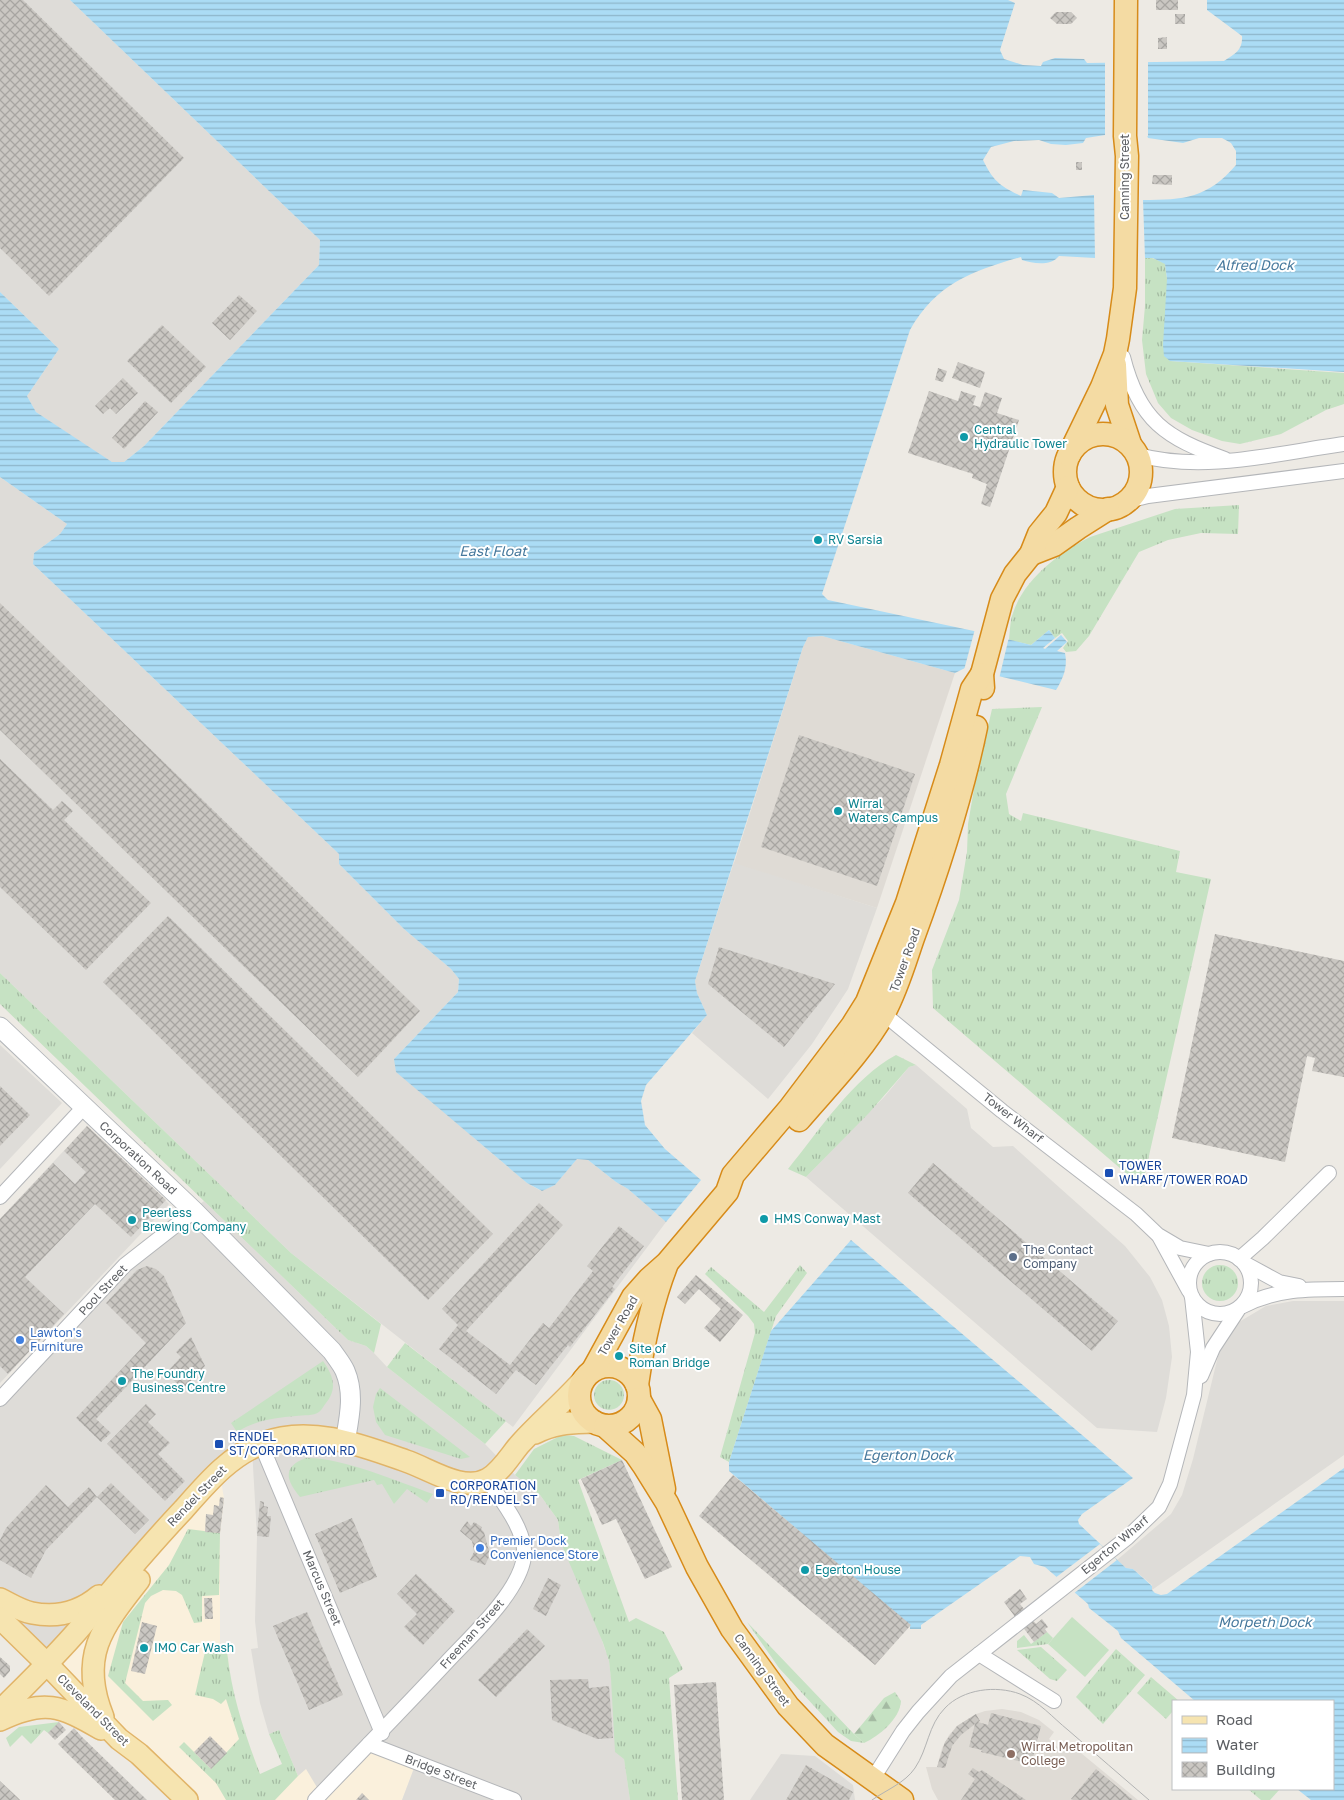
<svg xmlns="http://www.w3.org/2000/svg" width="1344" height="1800" font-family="'Golos Text',sans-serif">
<defs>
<pattern id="grass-tufts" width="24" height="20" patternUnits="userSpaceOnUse" patternTransform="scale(1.25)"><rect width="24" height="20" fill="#c6e2c3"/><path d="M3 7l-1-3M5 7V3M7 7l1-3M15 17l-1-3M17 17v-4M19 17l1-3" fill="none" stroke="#a4baa2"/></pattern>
<pattern id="forest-firs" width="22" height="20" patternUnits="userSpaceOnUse" patternTransform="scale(1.25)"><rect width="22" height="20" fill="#c6e2c3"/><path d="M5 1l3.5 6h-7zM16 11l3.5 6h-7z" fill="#a4baa2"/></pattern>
<pattern id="water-rules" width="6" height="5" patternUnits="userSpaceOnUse" patternTransform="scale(1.25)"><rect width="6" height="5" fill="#abdcf5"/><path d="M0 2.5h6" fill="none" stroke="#8eb6ca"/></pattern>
<pattern id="building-cross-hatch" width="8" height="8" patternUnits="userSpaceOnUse" patternTransform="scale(1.25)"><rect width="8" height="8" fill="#cac7c2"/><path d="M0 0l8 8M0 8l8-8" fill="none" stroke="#a7a5a1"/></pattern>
</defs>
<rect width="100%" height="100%" fill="#edeae4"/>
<path fill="#faf0dc" d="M219,1470L224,1498L220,1533V1651H227L232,1692L239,1718L260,1774L305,1769L369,1744L416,1763L402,1800H187L47,1664Z"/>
<g fill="#dedcd8">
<path d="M0,0H70L320,240L319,265L144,446L124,462H112L100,455L36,412L27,396L59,349L0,292Z"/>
<path d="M0,477L67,524L60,534L34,553L33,564L339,854V864L404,929L451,969L459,979L458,992L394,1059L474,1138L527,1183L541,1191L555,1185L577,1159L588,1160L616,1182L628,1189L666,1222L513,1427L291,1253L0,973Z"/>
<path d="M734,862L877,908L848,989L812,1044L768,1099L692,1033L707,1015L697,993L695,981Z"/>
<path d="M0,1045L62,1103L0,1169Z"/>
<path d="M916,1065L967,1109L971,1128L993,1147L1013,1146L1125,1246L1150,1277L1162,1300L1169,1326L1172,1357L1166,1398L1157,1432L1097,1428L806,1177L885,1096L909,1067Z"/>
<path d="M87,1126L169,1204L0,1383V1219Z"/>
<path d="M204,1201L348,1340L366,1346L374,1353L387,1367L485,1444L515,1475L540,1495L558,1520L561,1543L589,1603L609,1661L621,1755L624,1758L630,1800H402L416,1763L369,1745L321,1794L306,1769L298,1776L279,1730L269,1734L260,1703L251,1649L258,1648L255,1621L257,1536L252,1449L47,1664L0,1618V1398L125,1265Z"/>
<path d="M1293,1301H1344V1455L1152,1590V1585L1133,1569L1126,1568L1117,1560L1171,1514L1182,1495L1193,1459L1221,1344L1239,1322L1266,1306Z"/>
<path d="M781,1754L815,1756L853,1785L855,1800H750Z"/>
</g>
<g fill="#dfdbd5">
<path d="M822,636L955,673L877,908L734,863L803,647L808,637Z"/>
<path d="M1002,1709L1021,1712L1039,1720L1054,1732L1049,1739L1063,1752L1070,1744L1138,1800H938L932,1789L926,1767H937L942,1748L949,1735L957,1726L976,1714L985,1711Z"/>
</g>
<g fill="url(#grass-tufts)">
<path d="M1145,258H1152L1165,263L1167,279L1170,361L1344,373V404L1326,410L1281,434L1240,444L1222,441L1192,430L1171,418L1158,403L1146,374L1142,340L1145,306Z"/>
<path d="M1239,505L1238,534L1201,533L1168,540L1139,552L1089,636L1076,651L1066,652L1063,648L1068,641L1062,633L1055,638L1049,630L1031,645L1009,640C1010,631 1010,621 1013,613C1024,579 1060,552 1090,537L1175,509Z"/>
<path d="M1042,707L1006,794L1009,814L1021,821L1023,813L1180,851L1176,872L1211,879L1142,1187L933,1008L932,970L959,900L967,852L968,824L975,783L992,709Z"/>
<path d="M0,973L291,1253L381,1324L374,1353L366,1346L348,1340L0,1004Z"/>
<path d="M896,1055L916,1065L909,1067L869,1113L806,1177L788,1169C818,1132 854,1077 896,1055Z"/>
<path d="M800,1265L807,1273L776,1316L729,1462L720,1457L755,1333L754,1324L748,1316L705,1274L711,1267L764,1312Z"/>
<circle cx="1220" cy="1283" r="18"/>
<path d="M405,1343L506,1421L485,1444L387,1367Z"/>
<path d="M323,1361C333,1375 338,1388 326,1403C324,1405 322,1410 319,1412C314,1416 303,1415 296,1416C275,1418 256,1420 237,1432L231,1423Z"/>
<circle cx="609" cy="1395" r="15"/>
<path d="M380,1388L470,1457L461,1459L385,1435L376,1422L373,1407L376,1394Z"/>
<path d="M562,1435L574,1436L622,1460L578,1480L629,1622L636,1618L664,1632L683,1669L669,1678L678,1800H630L624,1759L615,1752L611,1679L609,1661L603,1643L561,1543L558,1520L540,1495L515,1475L534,1449Z"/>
<path d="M306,1458C341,1457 399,1482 433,1494L427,1503L407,1489L394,1504L382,1484L377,1485L374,1480L300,1497C287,1481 281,1467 306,1458Z"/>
<path d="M188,1529L220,1533L219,1595L202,1596V1622L194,1623L182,1595L176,1591L163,1590L151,1596L145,1603L125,1683L143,1701L168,1700L172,1705L153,1721L108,1676L123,1622L169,1565Z"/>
<path d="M747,1622L854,1734L864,1743L851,1741L838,1732L779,1668Z"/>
<path d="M1047,1632L1053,1638L1048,1644L1017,1648V1641L1024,1635L1031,1644Z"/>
<path d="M1041,1647L1067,1670L1057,1681L1050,1679L1017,1650Z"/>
<path d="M1116,1649L1145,1675L1103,1724L1076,1697Z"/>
<path d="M227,1651C232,1697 244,1731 260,1774L282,1764L269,1734L279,1730L298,1776L275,1800H226L216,1783L179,1747L184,1742L211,1769L239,1739L226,1699L221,1704L213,1699L195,1695L205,1652Z"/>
<path d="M1151,1677L1179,1701H1173V1711L1166,1719L1137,1693Z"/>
<path d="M59,1722L48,1733L44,1730L31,1744L22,1735L10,1747L6,1738L19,1727Z"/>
<path d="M1248,1789H1280L1270,1800H1261Z"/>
</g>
<path fill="url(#forest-firs)" d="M895,1692L901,1701C900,1719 879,1736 864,1743L854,1734L884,1698Z"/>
<path fill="#c6e2c3" d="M1072,1617L1109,1650L1085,1677L1048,1644Z"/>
<g fill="url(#water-rules)">
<path d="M70,0H1008L1015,3L1000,50L1004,59L1023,65L1041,66L1043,62L1055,58L1084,59L1087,63L1224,61C1235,54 1243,50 1242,36L1207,10V0H1344V372L1170,361L1164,356L1163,345L1167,279L1165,264L1153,258H1145L1143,200C1184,200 1208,198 1236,165V151L1231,143L1222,138H1199L1183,143L1148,138L1147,135H1105L1086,138L1083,143L1066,145L1051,144L1039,140L1014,141L991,147L983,160C993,181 1000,186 1021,196L1023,190L1052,193L1059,198L1094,195L1095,258L1059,256C1051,266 1034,264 1022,260L1021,257C972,271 936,284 910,330L822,594L828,600L974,631L1031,645L1049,630L1055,638L1043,648L1045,649L1061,635L1067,642L1057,651L1065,653C1068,667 1063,679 1056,690L965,668L955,673L822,636L808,637L803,647L695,981L697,993L707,1015L646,1085L641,1101L645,1125L665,1149L701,1180L666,1222L628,1189L616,1182L588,1160L577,1159L555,1185L542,1191L527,1183L396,1072L394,1059L458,992L459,979L451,969L404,929L339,864V854L33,564L34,553L60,534L67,524L0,477V292L59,349L27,396L36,412L112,462H124L144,446L319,265L320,240Z"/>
<path d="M851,1240L1133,1478L1082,1514L1078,1520L1079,1524L1126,1568L1133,1569L1152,1586V1590L1155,1593L1161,1595L1167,1594L1344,1468V1800H1311L1297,1789H1333V1701H1195L1121,1638L1118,1631L1089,1608L1088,1604L1045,1567L1034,1564L1030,1557L1020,1556L921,1625V1629H910V1626L729,1471V1462L771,1331Z"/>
</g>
<g fill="#edeae4">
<rect x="1105" y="60" width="43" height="76"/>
<path d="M975,629L1009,637L999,679L964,670Z"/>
<path d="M1100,1544L1117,1560L1073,1594L1055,1578Z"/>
</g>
<g fill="url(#building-cross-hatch)">
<path d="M0,0H23L184,158L49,296L0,248Z"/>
<rect x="1156" y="0" width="22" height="10"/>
<path d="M1056,12H1071L1077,18L1071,24H1057L1050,18Z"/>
<rect x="1175" y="14" width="10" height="10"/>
<path d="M1167,37V49H1158V38Z"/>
<rect x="1076" y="162" width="6" height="8"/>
<path d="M1153,175H1172V185L1152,184Z"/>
<path d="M239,295L257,311L230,340L212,323Z"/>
<path d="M162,325L206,367L171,403L127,361Z"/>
<path d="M958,362L985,372L980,388L952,378Z"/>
<path d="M938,368L947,371L943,382L935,380Z"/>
<path d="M123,378L138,393L116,414L110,408L103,414L95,406Z"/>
<path d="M929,391L958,401L961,391L976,396L973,405L980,407L985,392L1002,398L997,413L1019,420L990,507L981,504L987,484L972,478L973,474L908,453Z"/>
<path d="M145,401L158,412L124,449L112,438Z"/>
<path d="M0,603L420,1011L358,1077L0,730Z"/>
<path d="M799,735L915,774L877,886L761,847Z"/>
<path d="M0,759L53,810L62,801L73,811L64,820L151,903L86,970L0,887Z"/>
<path d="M168,916L493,1234L428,1300L103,982Z"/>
<path d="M1215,934L1344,961V1077L1312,1071L1315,1058L1307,1056L1285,1162L1172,1138Z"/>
<path d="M719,947L835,984L784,1047L708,984Z"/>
<path d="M0,1086L30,1115L0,1146Z"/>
<path d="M87,1126L166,1200L131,1237L95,1204L25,1277L64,1314L8,1374L0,1366V1219L53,1163L75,1184L86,1172L64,1151Z"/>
<path d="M933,1163L1118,1321L1092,1351L908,1193Z"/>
<path d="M539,1203L563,1225L466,1331L510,1365L543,1323L549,1328L593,1271L587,1266L619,1226L644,1246L612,1287L615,1289L570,1347L568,1345L536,1385L516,1370L496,1394L439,1349L458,1325L442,1309Z"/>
<path d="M147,1266L156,1269L164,1276L186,1323L96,1419L111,1433L101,1442L76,1418L146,1343L106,1303L137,1270Z"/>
<path d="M696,1275L743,1315L720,1342L704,1328L721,1309L699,1289L685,1304L677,1297Z"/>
<path d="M191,1337L205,1366L183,1389L166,1373L181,1357L176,1352Z"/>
<path d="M146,1404L156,1414L148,1422L170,1443L158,1454L185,1481L165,1501L107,1444Z"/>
<path d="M622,1460L672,1567L645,1579L616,1519L602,1525L581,1479Z"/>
<path d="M733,1475L911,1625L875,1665L699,1516Z"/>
<path d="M111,1483L149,1520L135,1534L97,1497Z"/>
<path d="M46,1485L68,1507L89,1487L97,1497L46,1550L31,1578L0,1560V1540L6,1528Z"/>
<path d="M220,1497L224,1498L220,1533L205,1532L206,1514L213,1515L214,1505L219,1506Z"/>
<path d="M260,1501L264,1502V1506L268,1507L267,1516H271L269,1537L257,1536Z"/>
<path d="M352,1518L377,1577L340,1593L315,1534Z"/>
<path d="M467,1521L471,1526L474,1522L482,1527L481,1529L484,1532L490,1555L485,1565L470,1560L474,1552L472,1541L460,1531Z"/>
<path d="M416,1574L455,1611L423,1645L404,1627L417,1614L397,1594Z"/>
<path d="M548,1578L561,1585L546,1616L533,1609Z"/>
<path d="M1020,1589L1027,1599L1020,1604L1036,1624L1042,1619L1048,1627L1045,1629L1047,1632L1034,1642L1004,1602Z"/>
<path d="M204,1598H212L213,1619H205Z"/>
<path d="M307,1612L343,1695L309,1710L273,1626Z"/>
<path d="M142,1622L157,1626L145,1674L131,1671Z"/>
<path d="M527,1629L545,1646L496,1697L478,1680Z"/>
<path d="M0,1657L10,1666V1671L4,1678L0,1674Z"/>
<path d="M588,1679L589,1688L609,1686L613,1738L597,1739L552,1720L550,1680Z"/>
<path d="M716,1682L724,1800H682L674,1685Z"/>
<path d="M991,1713L1041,1726L1031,1764L981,1752L982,1750L969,1747L975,1724L961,1735L952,1746L945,1768L937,1767L945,1742L957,1726L976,1714L980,1721L978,1722L988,1725Z"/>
<path d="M59,1722L66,1730L55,1740L48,1733Z"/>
<path d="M74,1728L81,1736L147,1800H115L72,1758L58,1744Z"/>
<path d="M210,1736L227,1753L211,1769L194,1752Z"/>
<path d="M806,1765L853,1792L849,1800H786Z"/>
<path d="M973,1768L979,1772L982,1770L1026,1800H961L975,1779L968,1774Z"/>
<path d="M1096,1769L1133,1800H1073L1071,1799Z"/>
<path d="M0,1781L17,1797L20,1800H0Z"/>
<path d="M362,1793L369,1800H356Z"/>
</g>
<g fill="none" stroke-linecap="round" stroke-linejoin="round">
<defs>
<g id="minor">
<path d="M1123,357C1139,421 1166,438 1225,459"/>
<path d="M1138,455C1205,473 1277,453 1344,444"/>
<path d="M1128,501L1148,496L1344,471"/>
<path d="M879,1010L1002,1111L1136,1214L1158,1235L1180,1248L1209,1254"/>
<path d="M0,1197L84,1107"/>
<path d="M1160,1238L1189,1291"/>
<circle cx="1220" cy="1283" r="31"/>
<path d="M1239,1259L1263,1238L1329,1173"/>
<path d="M1244,1263L1279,1282L1299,1286"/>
<path d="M1243,1306C1275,1289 1309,1289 1344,1289"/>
<path d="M1201,1376L1213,1348L1238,1310"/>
<path d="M0,1399L125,1265L194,1211"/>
<path d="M261,1444L382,1733"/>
<path d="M979,1654L1054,1701"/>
<path d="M369,1744L514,1800"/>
<path d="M872,1780L903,1731L918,1712L951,1676L1127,1538L1159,1507L1170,1484L1194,1395L1198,1352L1192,1297"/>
<path d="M315,1800C359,1754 403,1709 446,1663C470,1637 519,1593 524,1557C527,1531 501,1500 487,1479"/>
</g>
<path id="secondary" d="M0,1027L194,1211L332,1351C336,1357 342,1364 345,1371C355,1394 349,1419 345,1442"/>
<g id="primary">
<path d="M535,1433C556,1422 572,1423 595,1422"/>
<path d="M0,1599C10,1604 21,1611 32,1613C57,1618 80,1612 99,1596"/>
<path d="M0,1618L47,1664L119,1739L139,1754L187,1800"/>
<path d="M0,1711C27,1684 54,1658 79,1629C113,1589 147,1548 183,1510C207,1483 229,1456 263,1443C310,1425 361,1445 406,1461C430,1469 463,1493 488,1479C502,1471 511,1454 521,1443C542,1420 565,1401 585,1378"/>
<path d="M103,1717C78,1656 103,1626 139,1580"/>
<path d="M0,1720C44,1699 60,1705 101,1729"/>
</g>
<g id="trunk">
<path d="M1115,365L1117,405L1130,444"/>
<circle cx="1103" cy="472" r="38"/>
<path d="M1069,455L1102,387L1115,354L1118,339L1125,288L1127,156L1125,136L1126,0"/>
<path d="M1031,554L1054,545L1078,528L1108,509"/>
<path d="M983,688L982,674L1002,599L1015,574L1031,554L1039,534L1056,513L1068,487"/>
<path d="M799,1120C828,1086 862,1052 884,1013C897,989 904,964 913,938C938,870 961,799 976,727"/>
<circle cx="609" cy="1396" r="30"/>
<path d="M593,1370L633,1297L649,1279L667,1263L727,1192L733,1175L790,1108L852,1026L867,1002L907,903L951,765L972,689L982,674"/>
<path d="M637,1385C643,1343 651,1305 666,1266"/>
<path d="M639,1399L650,1419L664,1489"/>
<path d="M605,1426L635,1453L644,1466L667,1503L697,1567L732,1629L788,1706L825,1745L902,1800"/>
</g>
</defs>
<use href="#minor" stroke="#b4b6b9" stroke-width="16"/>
<use href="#secondary" stroke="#b3b6ba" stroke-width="21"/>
<use href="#primary" stroke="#e1b468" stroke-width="24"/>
<use href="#trunk" stroke="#d78b19" stroke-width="25"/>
<use href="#minor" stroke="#fff" stroke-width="14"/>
<use href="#secondary" stroke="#fff" stroke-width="19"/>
<use href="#primary" stroke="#f6e4b0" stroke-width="21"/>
<use href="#trunk" stroke="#f4dba3" stroke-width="22"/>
<path stroke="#b2b3b3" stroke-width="1" d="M872,1800C886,1790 905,1783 915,1768C928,1749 928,1725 945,1708C963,1689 996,1685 1020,1694C1039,1701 1053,1718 1068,1730C1095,1753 1122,1777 1149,1800"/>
</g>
<g fill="#0f9aa8" stroke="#fff" stroke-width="2">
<circle cx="964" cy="437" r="5"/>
<circle cx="818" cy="540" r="5"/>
<circle cx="838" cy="811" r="5"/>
<circle cx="764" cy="1219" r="5"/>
<circle cx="132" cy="1220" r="5"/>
<circle cx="619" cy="1356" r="5"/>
<circle cx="122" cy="1381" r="5"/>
<circle cx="805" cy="1570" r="5"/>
<circle cx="144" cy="1648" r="5"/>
</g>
<g fill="#1a4fb4" stroke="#fff" stroke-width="2">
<rect x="1104" y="1168" width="10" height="10" rx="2.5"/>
<rect x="214" y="1439" width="10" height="10" rx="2.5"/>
<rect x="435" y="1488" width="10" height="10" rx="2.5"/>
</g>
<circle fill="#5c6f8a" stroke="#fff" stroke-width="2" cx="1013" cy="1257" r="5"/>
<g fill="#3f7fe0" stroke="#fff" stroke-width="2">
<circle cx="20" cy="1340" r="5"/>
<circle cx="480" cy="1548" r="5"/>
</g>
<circle fill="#8d6e63" stroke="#fff" stroke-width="2" cx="1011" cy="1754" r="5"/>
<g text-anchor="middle" stroke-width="4" stroke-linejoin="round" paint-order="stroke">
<g font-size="12" fill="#5c5f63" stroke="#fff">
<text transform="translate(1125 177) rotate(-90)" y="4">Canning Street</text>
<text transform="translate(905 960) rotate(-70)" y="4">Tower Road</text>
<text transform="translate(1013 1118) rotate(38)" y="4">Tower Wharf</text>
<text transform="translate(138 1158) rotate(43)" y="4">Corporation Road</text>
<text transform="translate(103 1290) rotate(-47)" y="4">Pool Street</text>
<text transform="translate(618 1326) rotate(-60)" y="4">Tower Road</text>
<text transform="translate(197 1496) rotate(-46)" y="4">Rendel Street</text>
<text transform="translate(1115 1545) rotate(-40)" y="4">Egerton Wharf</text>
<text transform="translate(322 1588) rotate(67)" y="4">Marcus Street</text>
<text transform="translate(472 1634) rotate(-48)" y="4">Freeman Street</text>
<text transform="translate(762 1670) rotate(54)" y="4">Canning Street</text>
<text transform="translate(93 1710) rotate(45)" y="4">Cleveland Street</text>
<text transform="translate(441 1772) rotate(21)" y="4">Bridge Street</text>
</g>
<g font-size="12" fill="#0d838f" stroke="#fff" text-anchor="start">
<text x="974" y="434">Central<tspan x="974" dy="14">Hydraulic Tower</tspan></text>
<text x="828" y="544">RV Sarsia</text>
<text x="848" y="808">Wirral<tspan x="848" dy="14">Waters Campus</tspan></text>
<text x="142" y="1217">Peerless<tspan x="142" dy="14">Brewing Company</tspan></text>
<text x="774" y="1223">HMS Conway Mast</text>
<text x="629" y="1353">Site of<tspan x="629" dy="14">Roman Bridge</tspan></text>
<text x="132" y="1378">The Foundry<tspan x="132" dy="14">Business Centre</tspan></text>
<text x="815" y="1574">Egerton House</text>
<text x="154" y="1652">IMO Car Wash</text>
</g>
<g font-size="12" fill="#164399" stroke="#fff" text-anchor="start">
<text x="1119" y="1170">TOWER<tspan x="1119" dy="14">WHARF/TOWER ROAD</tspan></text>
<text x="229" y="1441">RENDEL<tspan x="229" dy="14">ST/CORPORATION RD</tspan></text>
<text x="450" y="1490">CORPORATION<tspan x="450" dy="14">RD/RENDEL ST</tspan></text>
</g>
<g font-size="12" fill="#4e5e75" stroke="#fff" text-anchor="start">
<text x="1023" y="1254">The Contact<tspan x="1023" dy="14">Company</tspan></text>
</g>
<g font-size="12" fill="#366cbe" stroke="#fff" text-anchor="start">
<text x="30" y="1337">Lawton's<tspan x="30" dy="14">Furniture</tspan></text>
<text x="490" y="1545">Premier Dock<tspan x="490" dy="14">Convenience Store</tspan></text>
</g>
<g font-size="12" fill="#785e54" stroke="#fff" text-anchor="start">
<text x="1021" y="1751">Wirral Metropolitan<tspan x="1021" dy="14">College</tspan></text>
</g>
<g font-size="14" font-style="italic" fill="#47799d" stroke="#fff">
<text x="1255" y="270">Alfred Dock</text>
<text x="493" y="556">East Float</text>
<text x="908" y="1460">Egerton Dock</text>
<text x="1265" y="1627">Morpeth Dock</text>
</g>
</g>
<rect x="1172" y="1700" width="162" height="90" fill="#ffffff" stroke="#bebfc1"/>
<rect x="1182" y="1716" width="25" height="8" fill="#f6e4b0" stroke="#bebfc1"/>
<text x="1216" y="1725" font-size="15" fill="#5c5f63">Road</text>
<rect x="1182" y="1738" width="25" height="15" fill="url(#water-rules)" stroke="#bebfc1"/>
<text x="1216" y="1750" font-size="15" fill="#5c5f63">Water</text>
<rect x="1182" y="1762" width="25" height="15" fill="url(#building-cross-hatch)" stroke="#bebfc1"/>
<text x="1216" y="1775" font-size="15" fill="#5c5f63">Building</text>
</svg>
